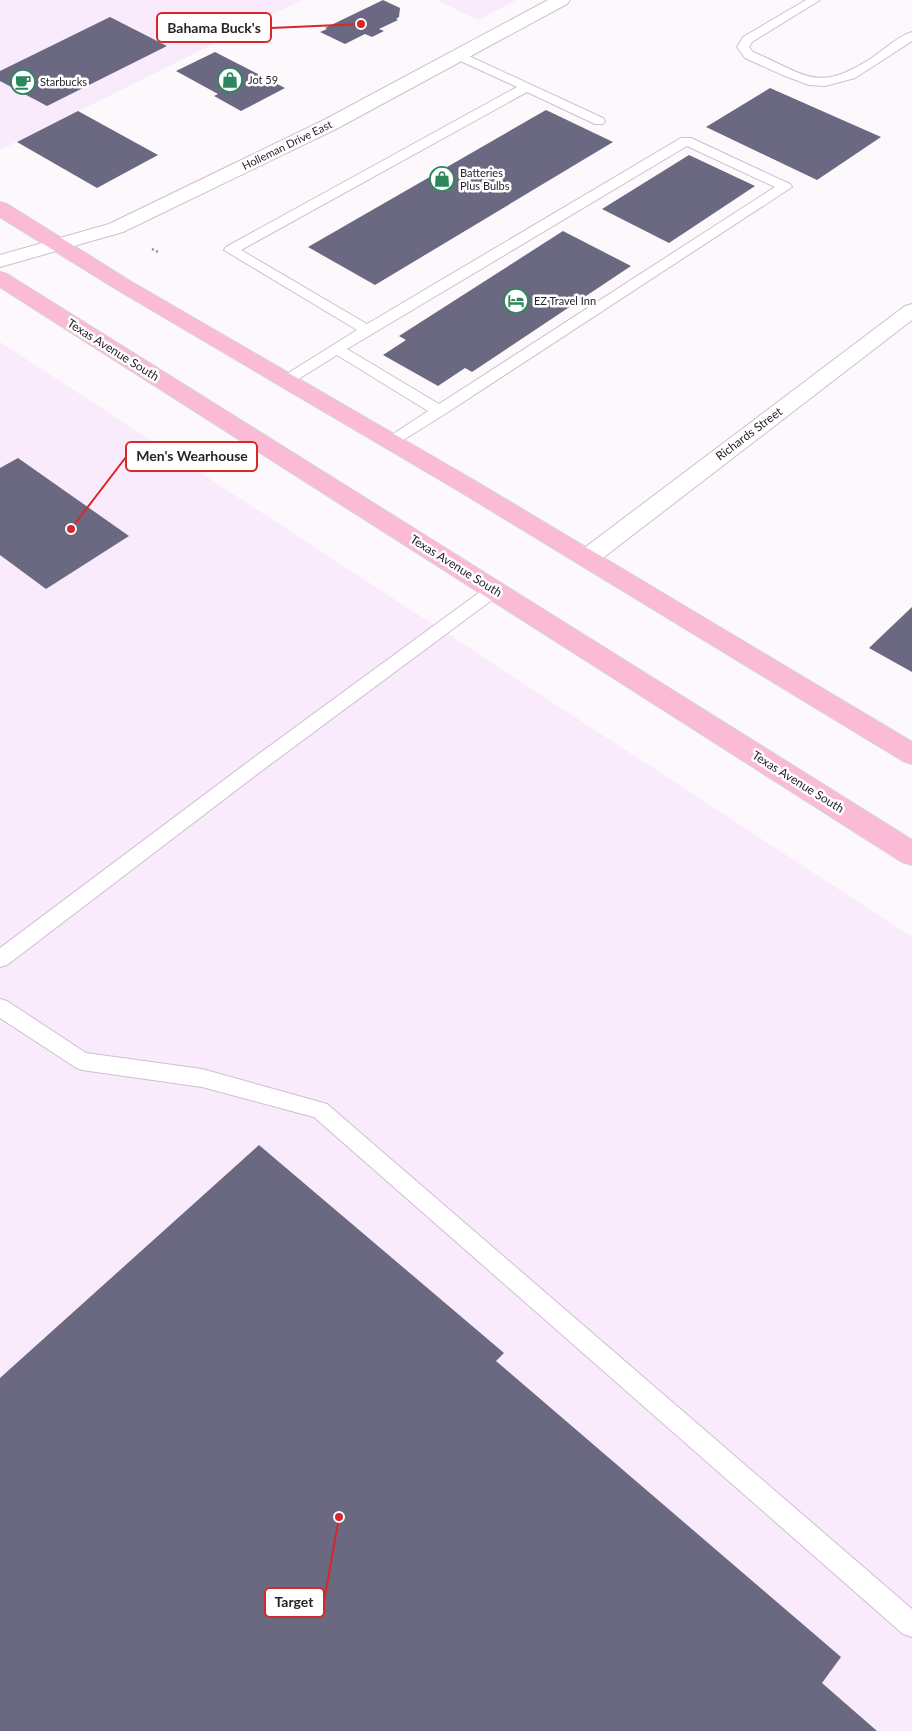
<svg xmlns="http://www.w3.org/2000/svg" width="912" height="1731" font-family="Lato,sans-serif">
<rect width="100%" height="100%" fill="#fcf8fc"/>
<g fill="#f9eafc">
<path d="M0,0H302L0,150Z"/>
<path d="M437,0H516L478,20Z"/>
<path d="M0,342L912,937V1731H0Z"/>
</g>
<g fill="#6b6981">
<path d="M383,0L400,8L399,17L396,19L398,20L379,29L384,31L372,37L365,34L345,44L320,32L327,29L325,28Z"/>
<path d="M110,17L167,46L47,106L0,81V71Z"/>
<path d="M215,52L285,88L241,111L214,96L218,94L176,71Z"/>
<path d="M770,88L881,137L817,180L706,127Z"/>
<path d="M546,110L613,142L375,285L308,247Z"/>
<path d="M78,111L158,155L97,188L17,142Z"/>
<path d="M689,155L755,186L669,243L602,209Z"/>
<path d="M563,231L631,266L472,372L465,368L438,386L383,355L406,340L399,336Z"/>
<path d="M18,458L129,536L46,589L0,555V468Z"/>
<path d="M912,607V672L869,648Z"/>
<path d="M259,1145L504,1353L496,1361L841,1657L822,1683L877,1731H0V1378Z"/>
</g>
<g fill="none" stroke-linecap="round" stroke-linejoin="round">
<defs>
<g id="service">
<path d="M806,0H820L752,42L749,47L753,52C808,75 817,94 873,57C885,49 898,36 912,32V41L855,78L825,86L809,85L785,76L745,58L737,47L743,37Z"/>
<path d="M458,51L603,118L605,121L603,124H595L527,92L241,250L367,324L681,138H691L790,184L792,187L445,414L397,444H387L384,441L387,438L428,411L337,355L292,383H282L280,380L282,377L357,330L224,250L226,247L517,87L454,58L452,55L454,52ZM687,146L775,187L439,404L347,349Z"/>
<path d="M494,584L500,586L502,590L500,594L260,772L7,965L0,967V948L248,762L488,586Z"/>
<path d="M0,999L7,1001L86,1053L202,1069L327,1104L912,1609V1637L903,1634L314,1117L202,1087L82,1070L75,1067L0,1018Z"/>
</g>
<path id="minor" d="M912,304V320L595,564L587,566L579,564L575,558L579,552L905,306Z"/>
<path id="tertiary" d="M548,0H570L567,4L338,128L123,232L0,267V255L109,224L324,120Z"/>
<g id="primary">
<path d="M0,202L7,204L130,281L475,481L912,742V764L903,761L459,491L116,289L0,217Z"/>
<path d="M0,272L7,274L912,840V865L902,862L0,287Z"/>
</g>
</defs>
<use href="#service" stroke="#d0bdd3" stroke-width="2"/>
<use href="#minor" stroke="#d0bdd3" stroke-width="2"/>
<use href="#tertiary" stroke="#d0bdd3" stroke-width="2"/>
<use href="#primary" stroke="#d4d3d5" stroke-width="2"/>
<path stroke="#969096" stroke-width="2.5" stroke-dasharray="2 2.5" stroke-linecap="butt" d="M152,249L158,252"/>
<use href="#service" fill="#fff" fill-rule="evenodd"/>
<use href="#minor" fill="#fff" fill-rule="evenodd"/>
<use href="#tertiary" fill="#fff" fill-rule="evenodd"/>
<use href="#primary" fill="#fbbbd6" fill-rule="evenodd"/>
</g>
<defs>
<symbol id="shop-ring" viewBox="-11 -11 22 22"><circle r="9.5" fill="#fff" stroke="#2d875d" stroke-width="1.5"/><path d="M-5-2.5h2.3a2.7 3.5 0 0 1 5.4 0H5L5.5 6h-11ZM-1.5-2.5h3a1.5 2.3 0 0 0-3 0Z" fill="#2d875d"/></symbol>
<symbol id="cafe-ring" viewBox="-11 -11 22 22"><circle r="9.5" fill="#fff" stroke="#2d875d" stroke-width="1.5"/><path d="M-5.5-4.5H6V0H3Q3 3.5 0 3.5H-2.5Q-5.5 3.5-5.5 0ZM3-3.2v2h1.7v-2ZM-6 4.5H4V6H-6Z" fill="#2d875d"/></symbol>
<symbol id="hotel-ring" viewBox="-11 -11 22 22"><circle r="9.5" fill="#fff" stroke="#2d875d" stroke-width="1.5"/><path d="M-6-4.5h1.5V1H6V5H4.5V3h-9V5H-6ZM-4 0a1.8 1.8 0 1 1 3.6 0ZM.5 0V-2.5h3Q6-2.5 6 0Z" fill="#2d875d"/></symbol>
</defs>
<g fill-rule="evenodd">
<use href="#shop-ring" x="216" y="66" width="28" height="28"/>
<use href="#cafe-ring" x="9" y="68" width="28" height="28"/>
<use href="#shop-ring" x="428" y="165" width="28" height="28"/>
<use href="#hotel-ring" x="502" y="287" width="28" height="28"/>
</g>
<g text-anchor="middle" stroke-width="5" stroke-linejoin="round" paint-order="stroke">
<g font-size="11" fill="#2a232b" stroke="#fff" text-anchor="start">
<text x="248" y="84">Jot 59</text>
<text x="40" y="86">Starbucks</text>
<text x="460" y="177">Batteries<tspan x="460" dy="13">Plus Bulbs</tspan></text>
<text x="534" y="305">EZ Travel Inn</text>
</g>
<g font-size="11" fill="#2a232b" stroke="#fff">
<text transform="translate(287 145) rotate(-26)" y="4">Holleman Drive East</text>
</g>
<g font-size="12" fill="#2a232b" stroke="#fff">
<text transform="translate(113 350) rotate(32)" y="4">Texas Avenue South</text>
<text transform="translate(749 434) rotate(-37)" y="4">Richards Street</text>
<text transform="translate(456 566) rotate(32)" y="4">Texas Avenue South</text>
<text transform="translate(798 782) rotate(32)" y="4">Texas Avenue South</text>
</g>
</g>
<path fill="none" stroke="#d62828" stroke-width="2" d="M361 24L271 28M71 529L126 457M339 1517L324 1602"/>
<g fill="#d62828" stroke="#fff" stroke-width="2">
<circle cx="361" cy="24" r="5"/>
<circle cx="71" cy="529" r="5"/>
<circle cx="339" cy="1517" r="5"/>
</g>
<g fill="#fff" stroke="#d62828" stroke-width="2">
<rect x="157" y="13" width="114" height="29" rx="5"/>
<rect x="126" y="442" width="131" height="29" rx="5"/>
<rect x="265" y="1588" width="59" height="29" rx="5"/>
</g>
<g font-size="14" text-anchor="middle" font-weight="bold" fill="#2a232b">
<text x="214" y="33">Bahama Buck's</text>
<text x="192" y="461">Men's Wearhouse</text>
<text x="294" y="1607">Target</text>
</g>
</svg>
